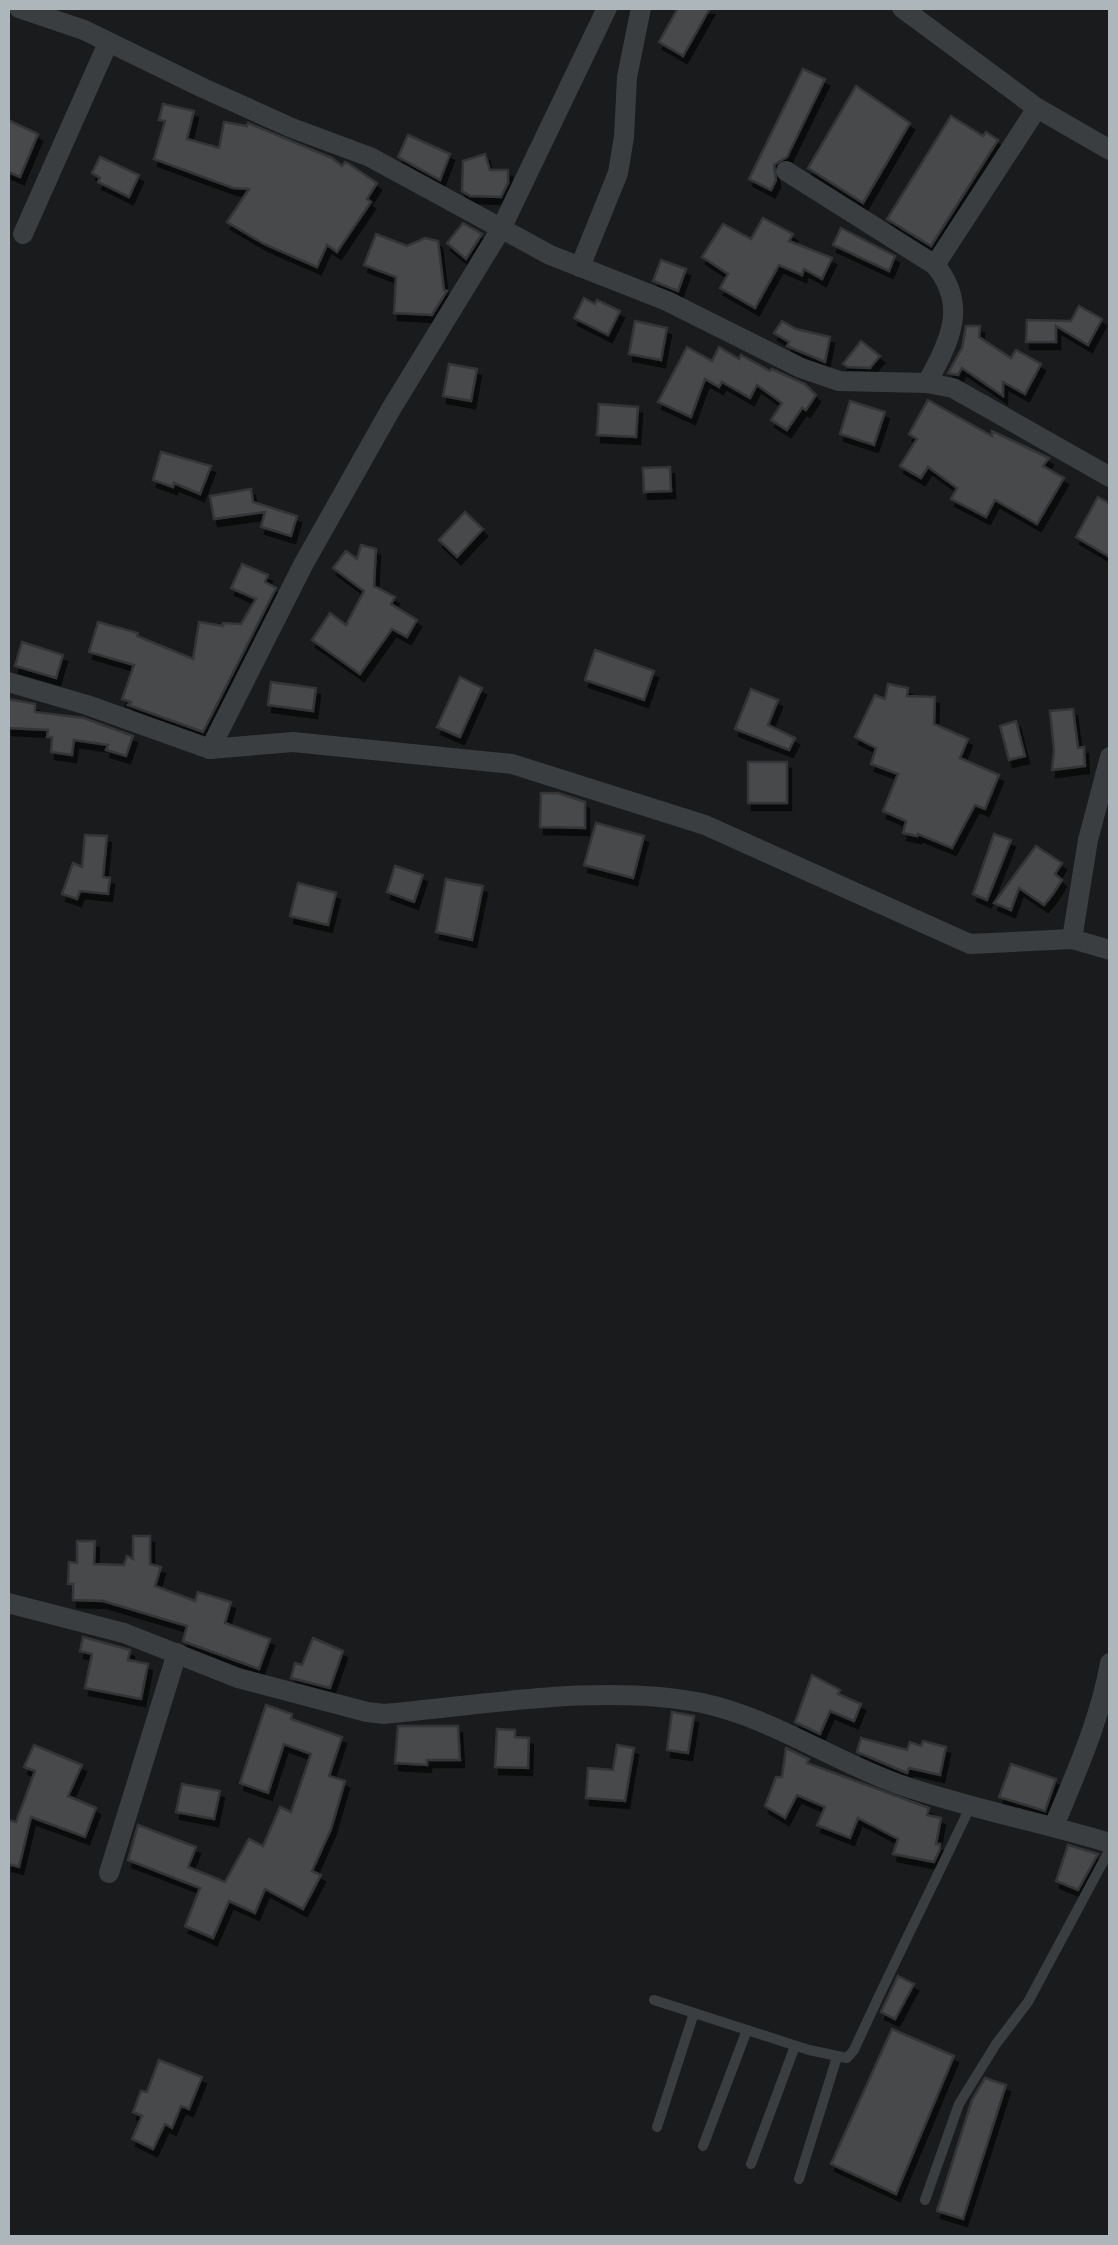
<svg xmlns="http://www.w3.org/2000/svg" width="1118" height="2245" font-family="'DM Sans',sans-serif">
<defs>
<filter id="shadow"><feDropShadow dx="4" dy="7" stdDeviation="0" flood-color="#0009"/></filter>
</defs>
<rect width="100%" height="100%" fill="#1a1b1c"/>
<g fill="#47494c" stroke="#343538" stroke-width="2.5" filter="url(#shadow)">
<path d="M678,8H710L683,56L659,42Z"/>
<path d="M803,69L825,79L787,157L774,165L776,180L771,190L749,179Z"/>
<path d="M856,86L910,123L863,203L808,168Z"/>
<path d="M163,104L194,111L187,139L219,148L224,122L247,126L248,123L332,158L342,166L345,162L349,164L377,183L367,199L371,202L337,252L327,245L317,267L264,244L227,222L249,189L233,188L154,159L165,121L159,120Z"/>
<path d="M951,116L983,136L986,132L998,140L931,246L887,219Z"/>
<path d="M8,120L38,134L20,177L8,172Z"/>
<path d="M408,135L450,154L440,180L398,157Z"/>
<path d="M485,154L490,170H508V183L501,197L470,196L462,191L463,161Z"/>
<path d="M100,157L139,175L129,197L98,182L100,178L92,173Z"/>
<path d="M763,218L793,234L789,241L832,258L822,279L804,269L802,275L779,265L755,308L720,288L728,274L702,257L723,224L751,239Z"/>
<path d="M463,223L482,234L466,259L447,243Z"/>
<path d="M841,228L895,256L889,271L833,245Z"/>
<path d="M376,234L407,246L425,238L438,241L444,290L447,291L432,315L394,313L396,277L364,265Z"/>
<path d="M661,260L686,269L678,291L653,281Z"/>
<path d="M584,298L595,304L597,300L620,311L608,335L574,318Z"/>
<path d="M1079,306L1102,319L1088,345L1056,326V342H1026L1027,320L1071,321Z"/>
<path d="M635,321L667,328L661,360L629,354Z"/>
<path d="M782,321L796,329L830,337L825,362L787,346L789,342L774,333Z"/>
<path d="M966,326H980L979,337L1011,358L1016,350L1041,364L1025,394L1003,382V396L962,368L958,375L948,373L962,348Z"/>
<path d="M861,341L880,356L870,368L848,367L843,364Z"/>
<path d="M687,347L712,361L719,347L739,359L741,355L770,371L772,369L805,384L816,395L806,410L802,408L787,430L771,420L782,403L757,385L750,398L722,382L719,387L705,379L691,417L658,402Z"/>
<path d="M449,364L477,369L471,401L443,396Z"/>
<path d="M928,400L992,436V431L1049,458L1043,466L1064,478L1037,524L995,500L986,517L951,499L957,488L928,467L921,478L900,466L917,439L909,434Z"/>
<path d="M850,401L885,412L874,445L840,434Z"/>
<path d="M599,404L638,407L636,437L597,435Z"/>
<path d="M161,452L211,466L200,494L174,483L173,487L153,480Z"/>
<path d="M670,467L671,491L644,492L643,468Z"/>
<path d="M251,489L253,502L297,516L291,536L261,527L265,512L214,519L210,496Z"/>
<path d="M1098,497L1110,504V557L1076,537Z"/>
<path d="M465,512L483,529L457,557L439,540Z"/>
<path d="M361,545L376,549L374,586L395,597L391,604L417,620L407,637L392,629L360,674L312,640L330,613L346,625L364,591L333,568L346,551L357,559Z"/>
<path d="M242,564L268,575L265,582L276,588L203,732L128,705L131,702L122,699L134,665L89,652L98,622L138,633L137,636L193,659L199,622L223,626V623L241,624L256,599L231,588Z"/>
<path d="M22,642L63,655L56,678L15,666Z"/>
<path d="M595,650L654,671L644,700L585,680Z"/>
<path d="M460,677L482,688L460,737L437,727Z"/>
<path d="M271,682L316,688L313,711L268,705Z"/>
<path d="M888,684L908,688L907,696L935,697L934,724L968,739L960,758L999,775L985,809L975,805L952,848L918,834L917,836L903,833L906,821L883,811L898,774L871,764L876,748L855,737L875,695L885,699Z"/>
<path d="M751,689L778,700L768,725L795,738L789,750L735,729Z"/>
<path d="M8,699L35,704V712L84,718L133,736L126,756L106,750L108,745L74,740L72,755L51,752L52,737H47L48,730L8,728Z"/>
<path d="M1073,709L1078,748L1084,747L1085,766L1052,770L1054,750L1050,711Z"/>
<path d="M1016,721L1025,756L1009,760L1000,726Z"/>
<rect x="748" y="762" width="39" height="41"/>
<path d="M541,793H558L585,802V828L540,827Z"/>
<path d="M596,823L644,836L633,878L584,865Z"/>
<path d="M994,834L1011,840L987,900L973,894Z"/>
<path d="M85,835L107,836L103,877L110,878L108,894L80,891L77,899L62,894L73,863L82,867Z"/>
<path d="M1036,846L1062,863L1055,874L1062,880L1053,894L1044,905L1019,888L1011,910L994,903Z"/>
<path d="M395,866L423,875L414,902L387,892Z"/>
<path d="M446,879L483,886L472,940L436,932Z"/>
<path d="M298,883L336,893L328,925L290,916Z"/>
<path d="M133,1536H150V1564L161,1567L155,1586L195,1601L198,1592L231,1602L225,1623L270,1639L259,1669L185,1642L183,1641L187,1626L103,1601L73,1600V1584H68L69,1562L77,1563V1541H95L94,1564L124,1565L127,1556L133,1559Z"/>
<path d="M83,1637L130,1650L128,1660L148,1664L141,1699L85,1688L92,1654L80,1651Z"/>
<path d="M313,1638L343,1651L330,1688L291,1678L295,1663L302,1665Z"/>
<path d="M812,1675L840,1690L838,1694L861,1704L854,1721L830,1711L820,1734L795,1722Z"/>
<path d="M266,1705L292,1714L291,1719L342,1737L329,1776L345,1781L331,1829L312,1871L321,1875L303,1909L265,1889L255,1913L229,1901L213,1938L185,1926L200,1888L128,1860L138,1825L196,1847L188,1867L225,1882L249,1839L263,1846L280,1807L291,1812L311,1754L284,1744L268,1793L240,1783Z"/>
<path d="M672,1712L694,1716L688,1753L667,1750Z"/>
<path d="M398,1726H458L460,1760H427V1765L395,1763Z"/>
<path d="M497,1729L515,1730V1737L529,1738L528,1768L495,1767Z"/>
<path d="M861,1738L907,1750L910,1742L921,1746L923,1741L946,1747L940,1775L909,1768L907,1773L857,1752Z"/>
<path d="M34,1745L82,1765L68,1796L96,1808L85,1837L31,1817L19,1867L8,1864V1820L16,1822L35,1771L24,1767Z"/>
<path d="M617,1745L634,1748L625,1801L586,1798L588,1768L613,1770Z"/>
<path d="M786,1748L809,1759L807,1763L929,1808L927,1815L941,1818L936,1844H940V1849L934,1862L893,1854L898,1839L858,1818L850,1838L817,1825L825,1807L797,1795L785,1818L765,1806L776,1777H782Z"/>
<path d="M1011,1764L1056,1779L1045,1811L999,1797Z"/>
<path d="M182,1784L220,1791L214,1819L176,1812Z"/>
<path d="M1068,1845L1098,1854L1078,1890L1056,1881Z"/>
<path d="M898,1976L914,1984L895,2019L881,2012Z"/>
<path d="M892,2029L954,2056L896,2194L831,2164Z"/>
<path d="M159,2060L202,2077L189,2109L181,2106L172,2128L165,2124L153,2149L132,2139L142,2116L133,2112L141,2091L147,2092Z"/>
<path d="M985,2078L1006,2085L963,2219L937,2211L972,2100Z"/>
</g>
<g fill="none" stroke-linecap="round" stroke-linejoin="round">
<g stroke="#3b3e41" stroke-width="10">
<path d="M654,2000L809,2050L847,2058L854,2050C891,1968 932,1888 970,1807"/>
<path d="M657,2127L694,2013"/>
<path d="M703,2146L747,2030"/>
<path d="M751,2164L795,2046"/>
<path d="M799,2179L837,2057"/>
<path d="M925,2200L959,2104L996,2044L1028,2002L1110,1849"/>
</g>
<g stroke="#3b3e41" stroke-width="20">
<path d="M19,8L84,30L203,88L292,128L370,157L550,255L667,301L801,368L839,381L927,383L953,388L1110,477"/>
<path d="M902,8L1037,108L1110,150"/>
<path d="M786,171L935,265L1037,108"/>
<path d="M23,234L108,43"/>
<path d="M580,267L618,173L624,137L627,77L641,8"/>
<path d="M927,383C949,342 969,306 935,265"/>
<path d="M8,682L87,705L210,749L293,742L512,764L705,825L970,944L1072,939L1110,950"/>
<path d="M210,749L303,565L391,409L501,229L607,8"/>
<path d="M1072,939L1088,840L1110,757"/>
<path d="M8,1603L124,1633L238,1678L367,1712L384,1714C483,1705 605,1683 702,1703C772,1718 831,1760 898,1784C968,1808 1040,1822 1110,1843"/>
<path d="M1054,1826C1077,1770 1099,1723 1110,1663"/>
<path d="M109,1873L177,1653"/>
</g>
</g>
<rect width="1118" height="2245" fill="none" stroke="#adb6bb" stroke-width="20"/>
</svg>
